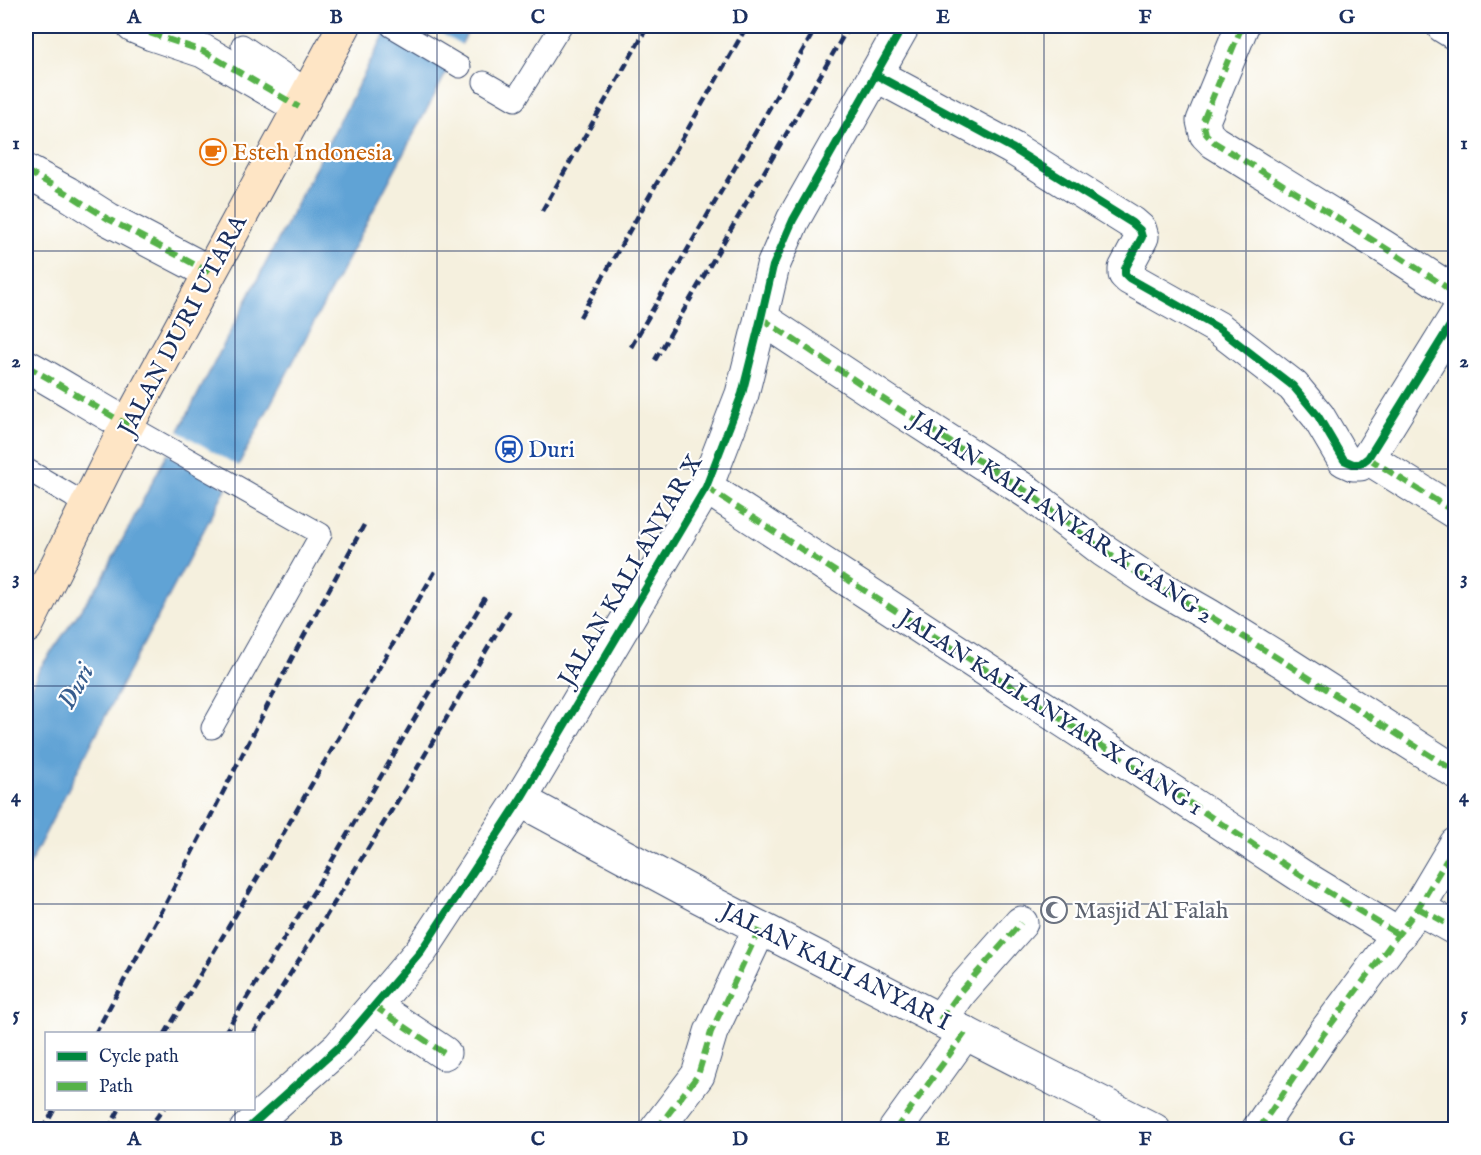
<svg xmlns="http://www.w3.org/2000/svg" width="1481" height="1155" font-family="'IM FELL English',serif">
<rect width="100%" height="100%" fill="#fff"/>
<filter id="ink" filterUnits="userSpaceOnUse"><feTurbulence type="fractalNoise" baseFrequency=".0167" numOctaves="2"/><feDisplacementMap in="SourceGraphic" scale="12" xChannelSelector="R" yChannelSelector="G"/><feConvolveMatrix kernelMatrix="1 2 1 2 8 2 1 2 1" color-interpolation-filters="sRGB"/></filter>
<filter id="wash" filterUnits="userSpaceOnUse"><feTurbulence type="fractalNoise" baseFrequency=".008" numOctaves="4" result="noise"/><feDisplacementMap in="SourceGraphic" scale="24" xChannelSelector="R" yChannelSelector="G"/><feGaussianBlur stdDeviation="1.35" result="paint"/><feColorMatrix in="noise" values="0 0 0 0 0 0 0 0 0 0 0 0 0 0 0 0 0 1.4 0 .05"/><feComposite in="paint" operator="in"/></filter>
<g filter="url(#wash)">
<rect width="100%" height="100%" fill="#f5f0de"/>
<path fill="#60a3d5" stroke="#3e699a" stroke-width="1.5" d="M389,26H471L109,709L26,871V698L40,668L101,581Z"/>
<g fill="#f5f0de">
<path d="M386,26H428L464,46L451,70L383,32Z"/>
<path d="M178,431L240,467L229,489L166,452Z"/>
</g>
</g>
<g filter="url(#ink)">
<g fill="none" stroke-linecap="round" stroke-linejoin="round">
<defs>
<g id="lane">
<path d="M391,26L460,67"/>
<path d="M242,45L308,90"/>
<path d="M484,82L515,100L561,26"/>
<path d="M128,425L321,534L212,728"/>
<path d="M26,469L72,496L86,507"/>
</g>
<g id="street">
<path d="M133,26L152,34L203,51L299,107"/>
<path d="M1242,26L1203,121L1206,134L1214,142L1384,247L1443,285L1456,295"/>
<path d="M1443,26L1456,34"/>
<path d="M876,75L1012,148L1132,223L1140,230L1142,237L1125,269V274L1129,278L1218,328L1293,386L1318,416L1344,460L1353,464H1360L1368,458L1456,316"/>
<path d="M26,171L67,193L108,219L209,272"/>
<path d="M761,318L885,400L1029,493L1103,550L1154,584L1208,615L1284,662L1456,772"/>
<path d="M26,366C60,384 93,406 128,425"/>
<path d="M1368,458L1456,513"/>
<path d="M706,487L1300,875L1399,935"/>
<path d="M520,800L700,897L1154,1130"/>
<path d="M1418,908L1456,929"/>
<path d="M374,1006L444,1053"/>
<path d="M940,1020L961,991L1021,923"/>
<path d="M246,1130L339,1047L421,951L520,800L706,487L742,394L761,318L773,266L793,220L903,26"/>
<path d="M656,1130L698,1075L711,1032L760,928"/>
<path d="M895,1130L965,1033"/>
<path d="M1258,1130L1323,1035L1418,908L1456,844"/>
</g>
<path id="secondary" d="M26,627L119,441L344,26"/>
</defs>
<use href="#lane" stroke="#3c4c71" stroke-width="23"/>
<use href="#street" stroke="#3c4c71" stroke-width="35"/>
<use href="#secondary" stroke="#3c4c71" stroke-width="35"/>
<use href="#lane" stroke="#fff" stroke-width="21"/>
<use href="#street" stroke="#fff" stroke-width="33"/>
<use href="#secondary" stroke="#fee5c5" stroke-width="33"/>
<g stroke="#1b2f5e" stroke-width="4.5" stroke-dasharray="9 4.5" stroke-linecap="butt">
<path d="M542,211L648,26"/>
<path d="M580,317L747,26"/>
<path d="M631,347L817,26"/>
<path d="M655,360L849,26"/>
<path d="M95,1034L163,909L293,656L364,525"/>
<path d="M165,1034L262,870L437,568"/>
<path d="M224,1034L316,888L486,596"/>
<path d="M253,1034L406,787L510,610"/>
<path d="M43,1130L55,1108"/>
<path d="M108,1130L120,1108"/>
<path d="M147,1130L164,1108"/>
</g>
<g stroke="#55b248" stroke-width="6" stroke-dasharray="12 6" stroke-linecap="butt">
<path d="M133,26L152,34L203,51L299,107"/>
<path d="M1242,26L1203,121L1206,134L1214,142L1384,247L1443,285L1456,295"/>
<path d="M26,171L67,193L108,219L209,272"/>
<path d="M761,318L885,400L1029,493L1103,550L1154,584L1208,615L1284,662L1456,772"/>
<path d="M26,366C60,384 93,406 128,425"/>
<path d="M1368,458L1456,513"/>
<path d="M706,487L1300,875L1399,935"/>
<path d="M26,611L32,615"/>
<path d="M1418,908L1456,929"/>
<path d="M374,1006L444,1053"/>
<path d="M940,1020L961,991L1021,923"/>
<path d="M656,1130L698,1075L711,1032L760,928"/>
<path d="M895,1130L965,1033"/>
<path d="M1258,1130L1323,1035L1418,908L1456,844"/>
</g>
<defs>
<g id="cycleway">
<path d="M876,75L1012,148L1132,223L1140,230L1142,237L1125,269V274L1129,278L1218,328L1293,386L1318,416L1344,460L1353,464H1360L1368,458L1456,316"/>
<path d="M246,1130L339,1047L421,951L520,800L706,487L742,394L761,318L773,266L793,220L903,26"/>
</g>
</defs>
<use href="#cycleway" stroke="#fff" stroke-width="11"/>
<use href="#cycleway" stroke="#00873e" stroke-width="8"/>
</g>
</g>
<path fill="none" stroke="#1b2f5e" stroke-width="1.5" stroke-opacity="0.55" d="M235,26V1034M437,26V1130M639,26V1130M842,26V1130M1044,26V1130M1246,26V1130M26,251H1456M26,469H1456M26,686H1456M26,904H1456M235,1108V1130"/>
<defs>
<symbol id="cafe-ring" viewBox="-11 -11 22 22"><circle r="9.5" fill="#fff" stroke="#e8710a" stroke-width="1.5"/><path d="M-5.5-4.5H6V0H3Q3 3.5 0 3.5H-2.5Q-5.5 3.5-5.5 0ZM3-3.2v2h1.7v-2ZM-6 4.5H4V6H-6Z" fill="#e8710a"/></symbol>
<symbol id="station-ring" viewBox="-11 -11 22 22"><circle r="9.5" fill="#fff" stroke="#1a4fb4" stroke-width="1.5"/><path d="M-3-6H3Q5-6 5-4V2Q5 4 3 4L4.5 6H3L1.5 4h-3L-3 6H-4.5L-3 4Q-5 4-5 2V-4Q-5-6-3-6ZM-3.5-4v3h7v-3ZM-3.5 1v1.5H-2V1ZM2 1v1.5H3.5V1Z" fill="#1a4fb4"/></symbol>
<symbol id="mosque-ring" viewBox="-11 -11 22 22"><circle r="9.5" fill="#fff" stroke="#6b7280" stroke-width="1.5"/><path d="M3.5-4.9A6 6 0 1 0 3.5 4.9A5 5 0 1 1 3.5-4.9Z" fill="#6b7280"/></symbol>
</defs>
<g fill-rule="evenodd">
<use href="#cafe-ring" x="198" y="137" width="30" height="30"/>
<use href="#station-ring" x="494" y="434" width="30" height="30"/>
<use href="#mosque-ring" x="1039" y="895" width="30" height="30"/>
</g>
<g text-anchor="middle" stroke-width="4.5" stroke-linejoin="round" paint-order="stroke">
<g font-size="24" fill="#c56008" stroke="#fff" text-anchor="start">
<text x="232" y="160">Esteh Indonesia</text>
</g>
<g font-size="24" fill="#1b2f5e" stroke="#fff">
<text transform="translate(182 325) rotate(-62)" y="8">JALAN DURI UTARA</text>
<text transform="translate(1062 517) rotate(34)" y="8">JALAN KALI ANYAR X GANG 2</text>
<text transform="translate(630 570) rotate(-60)" y="8">JALAN KALI ANYAR X</text>
<text transform="translate(1051 712) rotate(33)" y="8">JALAN KALI ANYAR X GANG 1</text>
<text transform="translate(836 966) rotate(27)" y="8">JALAN KALI ANYAR I</text>
</g>
<g font-size="24" fill="#164399" stroke="#fff" text-anchor="start">
<text x="528" y="457">Duri</text>
</g>
<g font-size="24" fill="#5b616d" stroke="#fff" text-anchor="start">
<text x="1074" y="918">Masjid Al Falah</text>
</g>
<g font-size="26" font-style="italic" fill="#375d8e" stroke="#fff">
<text transform="translate(75 686) rotate(-61)" y="9">Duri</text>
</g>
</g>
<rect width="1481" height="1155" fill="none" stroke="#fff" stroke-width="66"/>
<rect x="45" y="1032" width="210" height="78" fill="#ffffff" stroke="#a4acbf" stroke-width="1.5"/>
<rect x="57" y="1052" width="30" height="9" fill="#00873e" stroke="#a4acbf" stroke-width="1.5"/>
<text x="99" y="1062" font-size="18" fill="#1b2f5e">Cycle path</text>
<rect x="57" y="1082" width="30" height="9" fill="#55b248" stroke="#a4acbf" stroke-width="1.5"/>
<text x="99" y="1092" font-size="18" fill="#1b2f5e">Path</text>
<rect x="33" y="33" width="1415" height="1089" fill="none" stroke="#1b2f5e" stroke-width="2"/>
<g font-size="20" text-anchor="middle" font-weight="bold" fill="#1b2f5e">
<text x="134" y="23">A</text>
<text x="336" y="23">B</text>
<text x="538" y="23">C</text>
<text x="740" y="23">D</text>
<text x="943" y="23">E</text>
<text x="1145" y="23">F</text>
<text x="1347" y="23">G</text>
<text x="16" y="149">1</text>
<text x="1464" y="149">1</text>
<text x="16" y="367">2</text>
<text x="1464" y="367">2</text>
<text x="16" y="584">3</text>
<text x="1464" y="584">3</text>
<text x="16" y="802">4</text>
<text x="1464" y="802">4</text>
<text x="16" y="1020">5</text>
<text x="1464" y="1020">5</text>
<text x="134" y="1145">A</text>
<text x="336" y="1145">B</text>
<text x="538" y="1145">C</text>
<text x="740" y="1145">D</text>
<text x="943" y="1145">E</text>
<text x="1145" y="1145">F</text>
<text x="1347" y="1145">G</text>
</g>
</svg>
